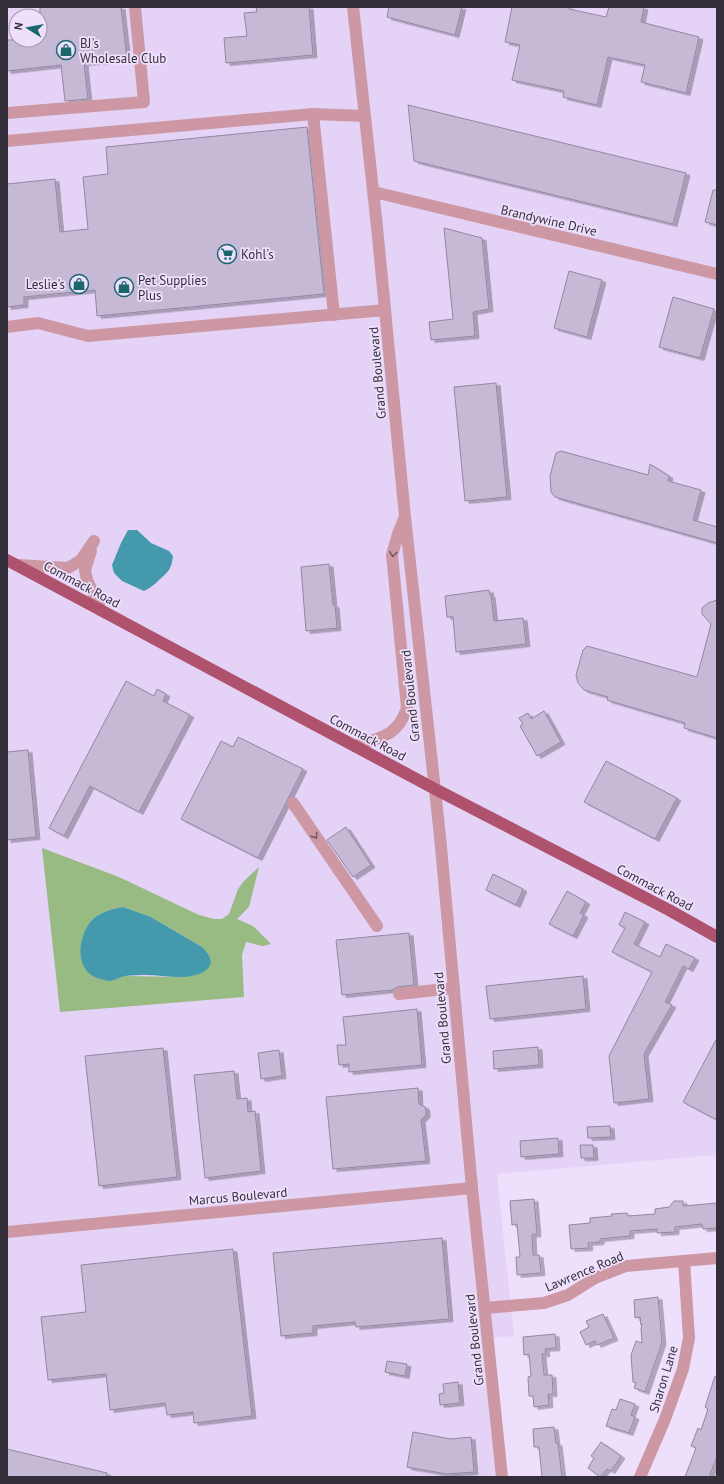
<svg xmlns="http://www.w3.org/2000/svg" width="724" height="1484" font-family="'PT Sans',sans-serif">
<defs>
<filter id="shadow"><feDropShadow dx="4" dy="2.5" stdDeviation="0" flood-color="#0004"/></filter>
</defs>
<rect width="100%" height="100%" fill="#eee0fd"/>
<path fill="#e4d3f7" fill-rule="evenodd" d="M7,7H717V1155L497,1174L514,1336L482,1339L497,1477H7ZM16,16H40V40H16Z"/>
<path fill="#98bb83" fill-rule="evenodd" d="M42,848L119,877L199,915L214,919H222L229,914L238,889L244,881L259,867L249,907L237,919L253,926L271,944L263,946L246,942L242,955L244,997L60,1012ZM123,907L151,917L202,947L181,977L126,976L81,943C88,917 98,912 123,907Z"/>
<g fill="#449aac">
<path d="M128,530H137L151,543L169,551L173,556C171,570 169,571 159,580C154,585 150,588 144,591L122,581L114,573L112,565L121,543Z"/>
<path d="M123,907L151,917L202,947C208,953 216,963 206,970C190,982 165,975 146,975C140,975 132,975 125,976C120,977 115,980 110,981C108,981 104,980 101,979C81,975 77,953 83,936C90,915 103,911 123,907Z"/>
</g>
<g fill="#c6b9d5" stroke="#9386a1" filter="url(#shadow)">
<path d="M40,7H121L127,59L84,63L88,99L65,101L61,65L7,71V40H40Z"/>
<path d="M256,7H309L313,55L226,63L224,38L247,36L244,13L257,12Z"/>
<path d="M389,7H462L455,35L387,17Z"/>
<path d="M512,7H570L569,9L606,17L609,7H644L641,22L699,37L686,93L641,82L645,65L608,57L597,105L563,97L564,91L512,80L520,45L505,42Z"/>
<path d="M408,105L686,173L673,224L414,161Z"/>
<path d="M307,127L324,294L97,316L95,290L24,297V305L7,307V184L55,179L60,232L88,229L83,177L108,174L106,147Z"/>
<path d="M713,190H717V225L705,222Z"/>
<path d="M444,228L482,238L489,309L473,312L475,336L431,340L429,322L453,319Z"/>
<path d="M569,271L602,280L587,337L554,328Z"/>
<path d="M673,297L714,309L700,358L659,347Z"/>
<path d="M496,383L507,497L465,501L454,387Z"/>
<path d="M561,451L648,475L650,464L669,476L668,481L701,490L693,520L717,527V543L555,497L551,492L550,476L556,453Z"/>
<path d="M329,564L333,605H335L337,628L306,631L301,567Z"/>
<path d="M489,590L490,595H491L494,621L523,618L526,644L456,652L453,617H447L445,596Z"/>
<path d="M717,600V738L684,728L685,723L607,700L608,697L584,690L578,683L576,675L583,650L587,646L697,677L711,624L702,614V608L708,603Z"/>
<path d="M126,681L154,696L157,689L166,694L163,701L190,715L139,812L90,786L64,836L49,828Z"/>
<path d="M544,711L561,742L537,756L520,726L523,724L519,718L528,713L531,719Z"/>
<path d="M238,737L303,769L258,858L181,819L221,741L233,747Z"/>
<path d="M28,750L36,837L7,840V752Z"/>
<path d="M606,761L677,798L655,839L584,802Z"/>
<path d="M346,827L371,865L353,877L327,840Z"/>
<path d="M493,874L523,889L516,905L486,890Z"/>
<path d="M567,891L586,902L580,913L584,915L573,936L549,924Z"/>
<path d="M625,912L645,922L634,944L660,957L666,944L695,958L689,969L683,966L665,1002L672,1005L644,1054L649,1099L614,1103L609,1056L652,972L612,952L625,928L619,925Z"/>
<path d="M409,933L414,985L398,987L392,990L342,995L336,940Z"/>
<path d="M583,976L586,1009L490,1019L486,986Z"/>
<path d="M417,1009L422,1065L349,1072V1064L339,1065L337,1045H346L343,1017Z"/>
<path d="M717,1038V1120L683,1102Z"/>
<path d="M538,1047L539,1065L494,1069L493,1051Z"/>
<path d="M163,1048L177,1177L99,1186L85,1056Z"/>
<path d="M279,1050L282,1076L261,1079L258,1053Z"/>
<path d="M234,1071L237,1099L247,1098L248,1112L255,1111L261,1171L205,1178L194,1075Z"/>
<path d="M418,1088L419,1104L425,1107L426,1110V1115L421,1120L426,1161L333,1169L326,1097Z"/>
<path d="M610,1126L611,1137L588,1138L587,1127Z"/>
<path d="M558,1138L559,1154L521,1157L520,1141Z"/>
<path d="M580,1145H593L594,1158H581Z"/>
<path d="M534,1199L537,1234L532,1235L533,1255H539L541,1273L517,1275L516,1257H520L517,1224L512,1225L510,1201Z"/>
<path d="M674,1201H683V1206L717,1203V1228L703,1229L702,1224L675,1227V1232L657,1233V1229L630,1231V1236L600,1239V1242L588,1243L589,1248L571,1249L569,1225L590,1223V1218L612,1216L611,1214L627,1213L628,1216L655,1214V1209L669,1207Z"/>
<path d="M442,1238L449,1319L356,1327L355,1322L313,1326V1333L281,1336L273,1253Z"/>
<path d="M233,1249L252,1416L194,1423L193,1412L167,1415L165,1403L110,1410L106,1374L48,1380L41,1317L86,1312L81,1265Z"/>
<path d="M658,1297L662,1342L645,1392L634,1388L636,1383L633,1382L631,1355L636,1341L642,1343L641,1328L642,1324L641,1325L640,1317L635,1318L634,1300Z"/>
<path d="M603,1314L614,1338L597,1345L595,1341L586,1345L580,1332L589,1327L586,1321Z"/>
<path d="M555,1334L556,1348L545,1349L546,1354H542L544,1375H552L553,1394H548L549,1405L534,1407L533,1396H529L528,1377L531,1376L529,1354L524,1355L523,1337Z"/>
<path d="M387,1361L407,1364L405,1376L385,1372Z"/>
<path d="M715,1376L717,1377V1457L709,1477H685L696,1448L691,1446L698,1428L701,1430L708,1409L705,1407Z"/>
<path d="M458,1382L460,1403L440,1405L439,1394L444,1393L443,1384Z"/>
<path d="M620,1399L635,1404L631,1415L635,1417L629,1433L606,1426L612,1409L616,1410Z"/>
<path d="M554,1427L556,1443H558L562,1477H542L539,1447H534L533,1429Z"/>
<path d="M413,1432L451,1439L471,1437L474,1472L447,1474L407,1467Z"/>
<path d="M601,1442L621,1456L611,1471L607,1469L600,1477L588,1468L594,1458L591,1456Z"/>
<path d="M7,1449L107,1473V1477H7Z"/>
</g>
<g fill="none" stroke-linecap="round" stroke-linejoin="round">
<g stroke="#cd98a4" stroke-width="12">
<path d="M353,7L377,227L405,517L440,836L472,1188L502,1477"/>
<path d="M7,113L144,102L135,7"/>
<path d="M313,114L334,315"/>
<path d="M7,141L313,114L364,116"/>
<path d="M374,192L717,274"/>
<path d="M7,327L38,323L88,336L385,310"/>
<path d="M91,551L85,570L87,580L101,610"/>
<path d="M18,565L68,568L81,560L94,541"/>
<path d="M355,746C381,737 397,737 407,708L392,555L398,534L404,519"/>
<path d="M293,803L377,926"/>
<path d="M399,994L454,988"/>
<path d="M7,1232L472,1188"/>
<path d="M485,1308L544,1303L568,1295L595,1278L626,1266L717,1258"/>
<path d="M640,1477L665,1419L683,1369L689,1338L684,1261"/>
</g>
<path stroke="#af526d" stroke-width="12" d="M7,560L435,789L669,910L717,937"/>
</g>
<defs><path id="oneway-chevron" d="M-2-3.5L2.5 0L-2 3.5" fill="none" stroke-width="1.6" stroke-linecap="round" stroke-linejoin="round"/></defs>
<g stroke="#715964">
<use href="#oneway-chevron" transform="translate(393 554) rotate(97)"/>
<use href="#oneway-chevron" transform="translate(315 836) rotate(56)"/>
</g>
<defs>
<symbol id="shop-ring" viewBox="-11 -11 22 22"><circle r="9.5" fill="#eee0fd" stroke="#19676b" stroke-width="1.5"/><path d="M-5-2.5h2.3a2.7 3.5 0 0 1 5.4 0H5L5.5 6h-11ZM-1.5-2.5h3a1.5 2.3 0 0 0-3 0Z" fill="#19676b"/></symbol>
<symbol id="supermarket-ring" viewBox="-11 -11 22 22"><circle r="9.5" fill="#eee0fd" stroke="#19676b" stroke-width="1.5"/><path d="M-6-5.5h2.5l.6 2H6L4.5 2H-2.5L-4.4-4H-6ZM-1.5 3.2a1.3 1.3 0 1 0 .1 0ZM3 3.2a1.3 1.3 0 1 0 .1 0Z" fill="#19676b"/></symbol>
</defs>
<g fill-rule="evenodd">
<use href="#shop-ring" x="55" y="39" width="22" height="22"/>
<use href="#supermarket-ring" x="216" y="243" width="22" height="22"/>
<use href="#shop-ring" x="68" y="273" width="22" height="22"/>
<use href="#shop-ring" x="113" y="276" width="22" height="22"/>
</g>
<g text-anchor="middle" stroke-width="3.5" stroke-linejoin="round" paint-order="stroke">
<g font-size="13" fill="#342f3a" stroke="#eee0fd" text-anchor="start">
<text x="80" y="48">BJ's<tspan x="80" dy="15">Wholesale Club</tspan></text>
<text x="241" y="259">Kohl's</text>
<text x="138" y="285">Pet Supplies<tspan x="138" dy="15">Plus</tspan></text>
<text x="65" y="289" text-anchor="end">Leslie's</text>
</g>
<g font-size="13" fill="#342f3a" stroke="#eee0fd">
<text transform="translate(549 220) rotate(13)" y="5">Brandywine Drive</text>
<text transform="translate(377 373) rotate(-95)" y="5">Grand Boulevard</text>
<text transform="translate(82 584) rotate(28)" y="5">Commack Road</text>
<text transform="translate(410 696) rotate(-96)" y="5">Grand Boulevard</text>
<text transform="translate(368 737) rotate(28)" y="5">Commack Road</text>
<text transform="translate(655 887) rotate(28)" y="5">Commack Road</text>
<text transform="translate(442 1018) rotate(-95)" y="5">Grand Boulevard</text>
<text transform="translate(238 1196) rotate(-5)" y="5">Marcus Boulevard</text>
<text transform="translate(584 1271) rotate(-23)" y="5">Lawrence Road</text>
<text transform="translate(474 1340) rotate(-96)" y="5">Grand Boulevard</text>
<text transform="translate(663 1379) rotate(-73)" y="5">Sharon Lane</text>
</g>
</g>
<rect width="724" height="1484" fill="none" stroke="#342f3a" stroke-width="16"/>
<g transform="translate(28 28) rotate(281)"><circle r="19" fill="#eee0fd" stroke="#a499af"/>
<path d="M0-3L7 15L0 10L-7 15Z" fill="#19676b"/>
<text y="-6" font-size="11" font-weight="bold" text-anchor="middle" fill="#342f3a">N</text>
</g>
</svg>
